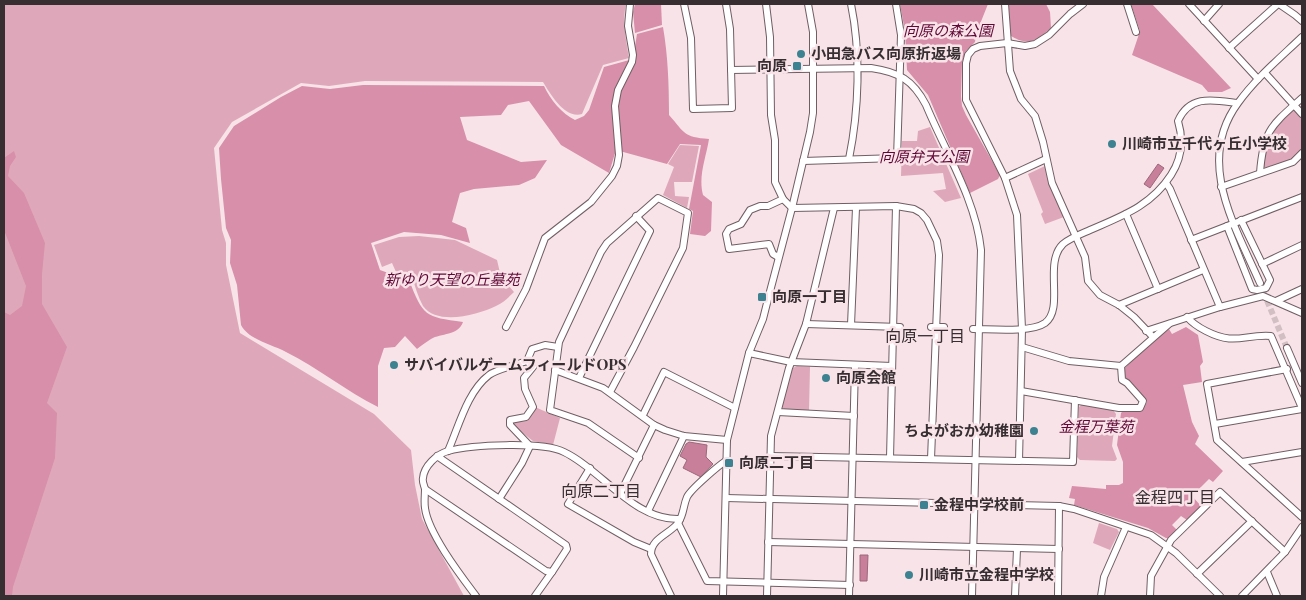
<svg xmlns="http://www.w3.org/2000/svg" width="1306" height="600" font-family="'Playfair Display','Noto Sans JP',serif">
<rect width="100%" height="100%" fill="#f8e3e9"/>
<g fill="#dfa8ba">
<path d="M4,4H626C622,21 626,40 629,58L603,65L582,114C565,119 551,95 543,82L365,81L329,86L301,83L232,122L214,148L222,230L226,243V265L240,333L374,414L411,450L415,485L422,519L464,596H4Z"/>
<path d="M1295,109L1302,117V149L1291,160L1266,168L1263,166L1264,150L1275,127Z"/>
<path d="M930,127L961,198L945,202L933,191L946,189L943,173L901,176L902,141H917L918,131Z"/>
<path d="M680,145L699,146L692,182H674L675,196L689,197L687,208L663,195L674,167L668,164Z"/>
<path d="M1045,166L1051,188L1064,217L1045,224L1041,214L1043,212L1028,174Z"/>
<path d="M419,236L455,240L497,260L501,277L514,292C509,297 503,303 496,306C478,315 437,326 423,306C418,297 415,286 412,277L400,281L392,263L382,267L374,245L399,237Z"/>
<path d="M797,366L810,367L809,411L785,410L782,407L791,369Z"/>
<path d="M1082,404L1113,410L1116,414L1112,446L1117,459L1115,461L1080,460L1077,457L1079,407Z"/>
<path d="M535,407L560,418L553,445L533,441L514,426V422L527,421Z"/>
<path d="M1099,523L1117,529L1119,532L1110,550L1093,543Z"/>
</g>
<g fill="#d88fa9">
<path d="M635,4H661L662,25L635,33L633,12Z"/>
<path d="M900,4H988L976,34L975,42L966,51L962,62L961,96L962,106L966,115L1000,175L998,179L970,193L928,95L907,70L905,31Z"/>
<path d="M1008,4H1046L1050,12L1051,28C1037,40 1029,47 1011,36Z"/>
<path d="M1131,4H1152L1231,88L1222,92H1208L1202,85L1132,55L1140,31Z"/>
<path d="M663,27C668,56 669,85 669,115C685,133 683,137 709,139C706,158 698,176 703,195L712,202L711,231L705,236L690,234L693,211L689,209L701,145L680,144L667,164L616,150L609,173L561,145L529,101L508,105L501,115L460,117L467,140L521,162L547,160L535,178L519,185L474,189L460,193L452,222L466,228L470,243L441,235L404,232L371,243L380,270L391,274L398,281L409,280C423,316 425,317 463,322C458,336 441,333 431,339C426,342 421,346 417,349L405,336L395,347L384,348L378,366V407C346,391 318,368 286,352C271,344 249,340 241,325L237,285L230,263L231,240L226,228L221,179L219,148L234,126L281,97L302,86L330,89L363,85L544,86C550,99 562,114 575,120L584,116L589,110L604,67L633,59L637,34Z"/>
<path d="M14,151L16,157L10,166L8,176L24,193L45,243L42,274V304L67,347L47,403L57,413L55,458L13,587L12,596H4V312L10,315L22,306L26,286L4,230V158Z"/>
<path d="M1186,327L1198,335L1203,362L1200,366L1202,382L1183,385L1192,422L1199,436L1195,444L1223,471L1213,482L1209,479L1192,496L1201,506L1187,520L1181,516L1172,525L1177,530L1169,538H1166L1148,528L1074,505L1075,499L1069,498L1072,486L1106,489V485H1119L1123,483V462L1117,445L1121,413L1123,411H1142L1147,402L1131,382L1125,377V368L1147,346L1169,329L1172,334Z"/>
</g>
<g fill="#c8809a" stroke="#9c677a">
<path d="M1158,164L1164,168L1150,188L1144,184Z"/>
<path d="M689,442L707,445L706,457L713,464L701,477L683,468L687,460L680,456L686,444Z"/>
<path d="M860,555H868L867,581H860Z"/>
</g>
<g fill="none" stroke-linecap="round" stroke-linejoin="round">
<path stroke="#d1bfc4" stroke-width="6" stroke-dasharray="6 3" stroke-linecap="butt" d="M1260,284L1287,348"/>
<defs>
<g id="minor">
<path d="M684,4L691,38L693,109L732,108L730,29L726,4"/>
<path d="M766,4L770,37L771,115L775,140V182L783,199L792,208L896,206L914,209L921,213L927,220L937,241L939,255L931,459"/>
<path d="M1005,4L1010,71L1021,99L1035,116L1043,142L1052,183L1085,257L1088,281L1100,295L1119,305L1134,317L1153,337"/>
<path d="M1127,4L1136,32"/>
<path d="M1189,4L1258,79"/>
<path d="M1279,4L1295,15L1302,21"/>
<path d="M1204,21L1219,4"/>
<path d="M1229,48L1278,4"/>
<path d="M731,70L871,68C899,72 913,80 926,105C945,151 976,200 981,250L972,596"/>
<path d="M1265,73L1302,114"/>
<path d="M849,159C859,110 861,53 851,4"/>
<path d="M803,161L897,158L901,35L896,4"/>
<path d="M1260,173C1263,130 1272,125 1302,98"/>
<path d="M1005,178L1046,159"/>
<path d="M1166,183L1170,189L1220,307"/>
<path d="M1221,187L1293,162L1302,153"/>
<path d="M1126,214L1158,289"/>
<path d="M1227,226L1252,289L1257,290L1266,288L1270,280L1241,220"/>
<path d="M1191,240L1302,197"/>
<path d="M778,257L773,254L769,244L729,249L726,234L729,229L741,224L750,210L760,206H768L783,199"/>
<path d="M1262,264L1302,245"/>
<path d="M1260,283C1235,226 1195,161 1238,103C1256,78 1280,58 1302,37"/>
<path d="M1276,301L1302,289"/>
<path d="M1119,305L1203,270"/>
<path d="M1187,317C1193,324 1198,327 1206,331C1235,346 1244,334 1271,336L1302,408"/>
<path d="M806,324L900,327"/>
<path d="M851,325L856,208"/>
<path d="M506,327L526,289L545,238L591,202L612,176L617,166L619,155L615,106L618,90L632,62L633,55L628,26L630,4"/>
<path d="M931,327H944"/>
<path d="M973,329C990,329 1031,333 1045,323C1065,308 1043,263 1063,244C1070,238 1081,234 1090,230C1122,216 1151,206 1171,175C1182,158 1184,141 1178,121C1190,94 1214,100 1237,103"/>
<path d="M1146,331L1220,307L1263,296L1302,313"/>
<path d="M1022,347L1069,361L1121,366L1169,324"/>
<path d="M1287,348L1302,383"/>
<path d="M749,353L791,362L892,366"/>
<path d="M1287,369L1207,384L1217,440L1302,517"/>
<path d="M555,370L603,388L654,425L665,430L684,436L727,440"/>
<path d="M579,378L650,231L636,216"/>
<path d="M1021,391L1119,408H1140L1143,401L1127,383L1122,380L1121,366"/>
<path d="M610,392L634,347L683,248L688,213L658,198L607,243L601,252L559,342L550,410L588,423L639,458"/>
<path d="M778,412L854,416"/>
<path d="M643,415L664,372L735,408"/>
<path d="M1215,424L1302,409"/>
<path d="M448,451C459,426 467,392 489,375C497,369 516,365 527,361L532,349L545,345L558,347"/>
<path d="M437,456L566,545L567,549L552,572L546,571L425,489C424,485 422,481 423,478C424,466 437,454 448,451C471,445 542,441 564,452C602,470 634,521 680,519"/>
<path d="M770,456L1073,462L1075,400"/>
<path d="M890,458L896,206"/>
<path d="M1019,461L1022,329L1017,215L1005,178L966,100V63L968,55L973,49L980,46L1007,43L1025,46L1035,44L1049,35L1070,14L1083,4"/>
<path d="M1242,462L1302,452"/>
<path d="M590,468L568,504L634,542L651,549"/>
<path d="M425,489C425,495 424,502 425,508C428,533 461,576 476,596"/>
<path d="M620,494L654,425"/>
<path d="M726,498L1059,506L1074,509L1151,535L1176,553L1220,596"/>
<path d="M499,499L522,463L530,446L510,425V420L526,417L533,407L525,389L524,378L533,367L527,361"/>
<path d="M648,511L684,436"/>
<path d="M678,523L707,581L850,585"/>
<path d="M768,542L1059,549"/>
<path d="M1267,572L1277,596"/>
<path d="M1197,574L1252,521"/>
<path d="M535,596L552,572"/>
<path d="M671,596L651,554C651,538 670,534 678,523C684,515 683,506 687,497C691,489 718,466 727,460"/>
<path d="M723,596L727,440L749,353L763,319L768,299L792,208L810,132L813,113V32L808,4"/>
<path d="M767,596L771,436L789,368L806,324L834,208"/>
<path d="M849,596L855,366"/>
<path d="M1015,596L1017,549"/>
<path d="M1058,596L1059,506"/>
<path d="M1101,596L1104,577L1126,527"/>
<path d="M1150,596L1151,576L1171,540L1220,492L1285,552"/>
<path d="M1242,596L1285,552L1302,527"/>
</g>
</defs>
<use href="#minor" stroke="#705e64" stroke-width="8"/>
<use href="#minor" stroke="#fff" stroke-width="6"/>
</g>
<g fill="#3d8290" stroke="#f8e3e9" stroke-width="2">
<circle cx="801" cy="54" r="5"/>
<rect x="792" y="61" width="10" height="10" rx="2.5"/>
<circle cx="1112" cy="144" r="5"/>
<rect x="757" y="292" width="10" height="10" rx="2.5"/>
<circle cx="394" cy="365" r="5"/>
<circle cx="826" cy="378" r="5"/>
<circle cx="1034" cy="431" r="5"/>
<rect x="724" y="458" width="10" height="10" rx="2.5"/>
<rect x="919" y="500" width="10" height="10" rx="2.5"/>
<circle cx="909" cy="575" r="5"/>
</g>
<g text-anchor="middle" stroke-width="5" stroke-linejoin="round" paint-order="stroke">
<g font-size="15" font-style="italic" fill="#610735" stroke="#f8e3e9">
<text x="948" y="36">向原の森公園</text>
<text x="924" y="162">向原弁天公園</text>
<text x="452" y="285">新ゆり天望の丘墓苑</text>
<text x="1096" y="432">金程万葉苑</text>
</g>
<g font-size="15" font-weight="bold" fill="#362e31" stroke="#f8e3e9" text-anchor="start">
<text x="811" y="59">小田急バス向原折返場</text>
<text x="787" y="71" text-anchor="end">向原</text>
<text x="1122" y="149">川崎市立千代ヶ丘小学校</text>
<text x="772" y="302">向原一丁目</text>
<text x="404" y="370">サバイバルゲームフィールドOPS</text>
<text x="836" y="383">向原会館</text>
<text x="1024" y="436" text-anchor="end">ちよがおか幼稚園</text>
<text x="739" y="468">向原二丁目</text>
<text x="934" y="510">金程中学校前</text>
<text x="919" y="580">川崎市立金程中学校</text>
</g>
<g font-size="16" fill="#362e31" stroke="#f8e3e9">
<text x="925" y="342">向原一丁目</text>
<text x="601" y="497">向原二丁目</text>
<text x="1175" y="503">金程四丁目</text>
</g>
</g>
<rect width="1306" height="600" fill="none" stroke="#362e31" stroke-width="10"/>
</svg>
